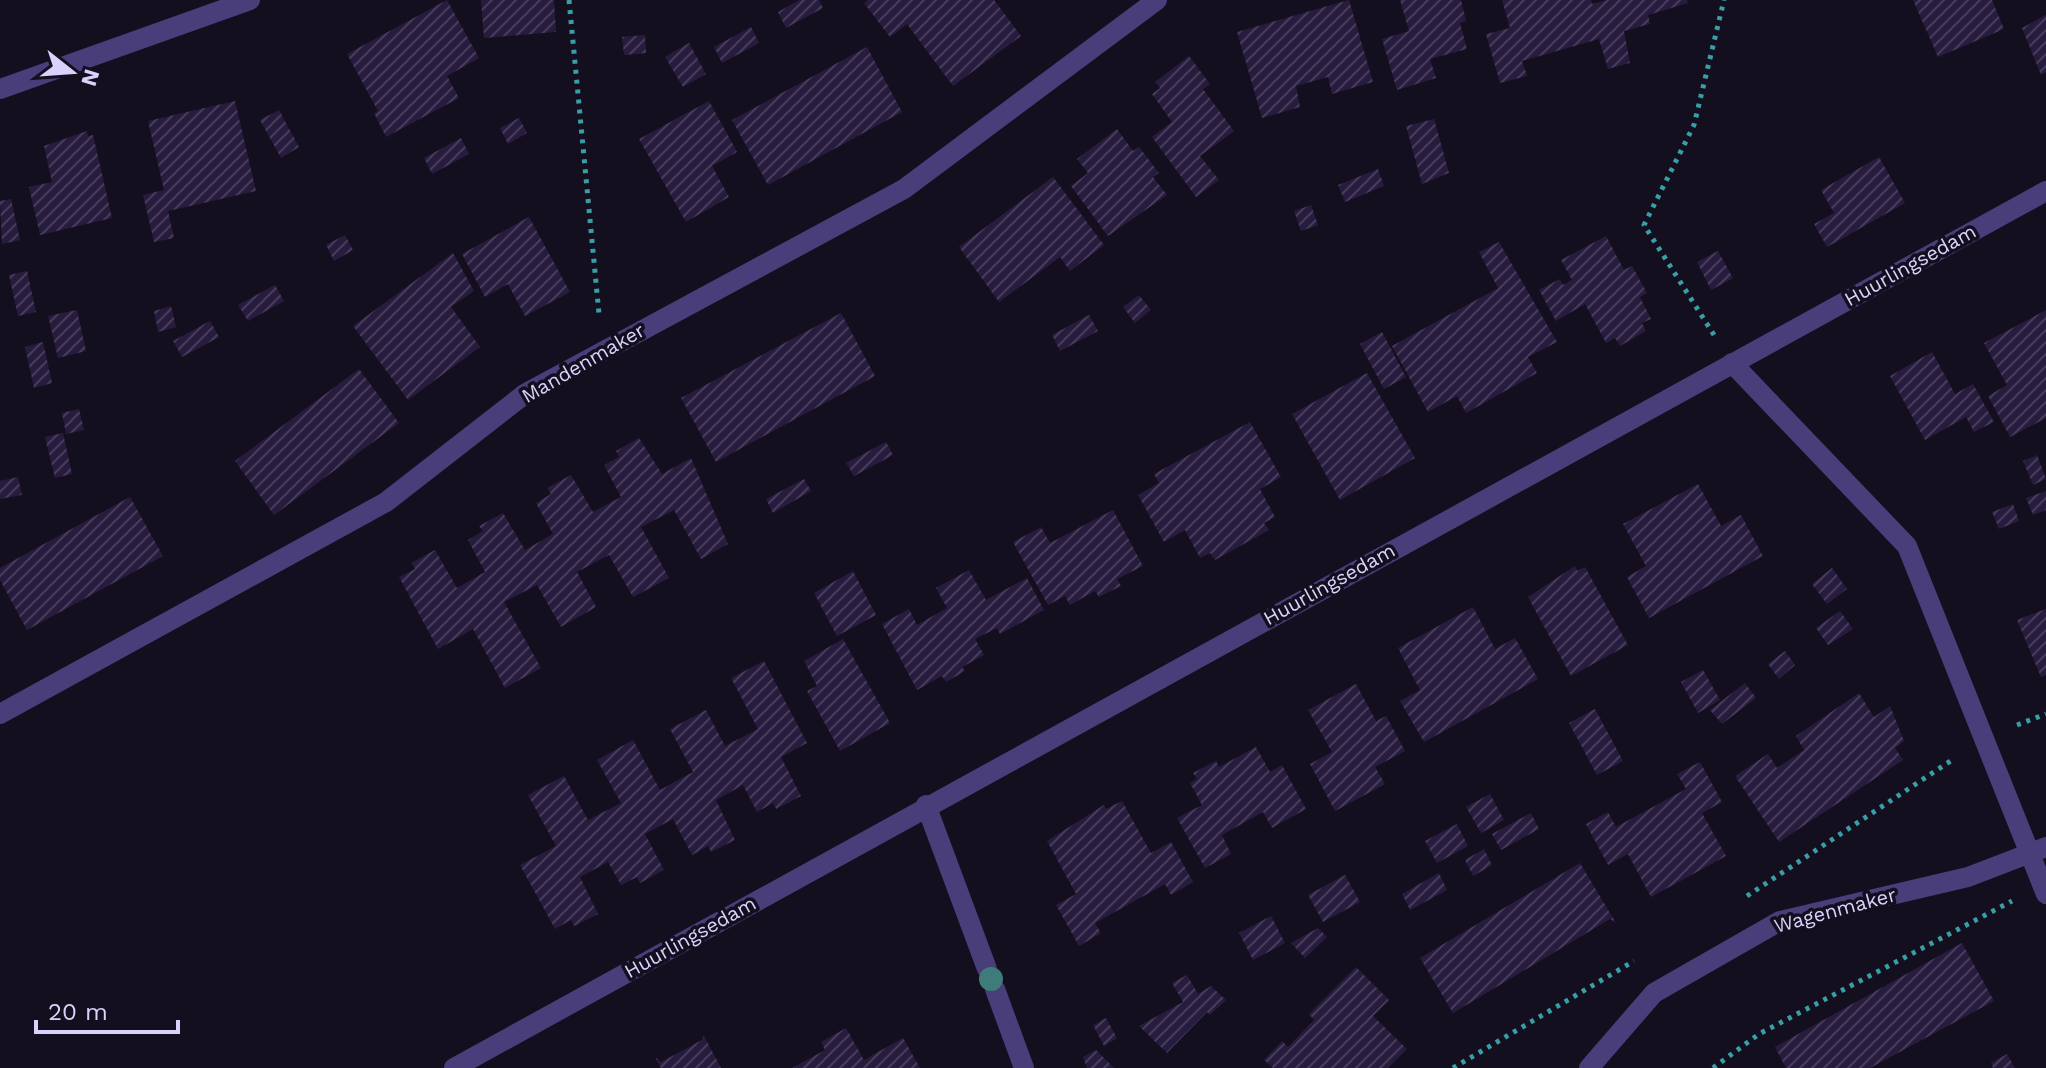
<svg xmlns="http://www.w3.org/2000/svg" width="2046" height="1068" font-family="'Work Sans',sans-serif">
<defs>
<pattern id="building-hatch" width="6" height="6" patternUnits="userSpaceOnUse" patternTransform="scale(2)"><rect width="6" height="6" fill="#281c3e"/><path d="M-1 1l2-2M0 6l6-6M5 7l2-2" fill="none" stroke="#473c5b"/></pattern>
</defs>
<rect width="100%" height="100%" fill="#140f1f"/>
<g fill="url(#building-hatch)">
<path d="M447,0L479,58L447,76L459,98L386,137L374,113L378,111L347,54Z"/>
<path d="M481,0H554L556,32L484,38Z"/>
<path d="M799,0H819L823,8L786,28L778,12Z"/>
<path d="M868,0H994L1021,36L953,86L907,24L890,37L864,3Z"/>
<path d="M1349,0L1373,82L1332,94L1328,77L1296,86L1300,107L1262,118L1237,32Z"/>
<path d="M1400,0H1461L1466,21L1460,23L1467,49L1430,59L1436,78L1397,90L1382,39L1409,31Z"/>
<path d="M1502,0H1591L1592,4L1607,0H1687L1688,3L1648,15L1650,24L1624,31L1630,63L1608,69L1599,39L1522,61L1527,76L1500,83L1486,34L1510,28Z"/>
<path d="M1913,0H1992L2004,29L1938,57Z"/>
<path d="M2046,15V72L2041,75L2022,28Z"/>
<path d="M751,27L759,43L722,63L714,47Z"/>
<path d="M645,35L646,53L624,55L622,37Z"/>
<path d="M689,43L706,74L683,87L665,57Z"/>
<path d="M867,47L902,112L768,185L732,120Z"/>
<path d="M1189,56L1210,84L1203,89L1234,131L1200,156L1219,180L1196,197L1152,137L1172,122L1152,94L1160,88L1155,82Z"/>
<path d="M235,101L256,191L168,211L174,238L154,242L143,195L164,190L148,121Z"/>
<path d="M709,101L737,152L712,166L729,197L686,222L639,139Z"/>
<path d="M279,110L299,147L281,158L260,120Z"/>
<path d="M519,118L527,133L508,144L500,128Z"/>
<path d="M1434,119L1449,173L1422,184L1406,126Z"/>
<path d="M1117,129L1133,151L1139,147L1159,173L1153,177L1167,195L1108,236L1071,186L1088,173L1077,159Z"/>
<path d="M87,131L88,136L93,135L112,218L40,235L29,187L52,182L44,146Z"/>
<path d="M461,138L469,154L432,174L424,158Z"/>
<path d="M1879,157L1905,203L1827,247L1814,224L1834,213L1821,190Z"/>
<path d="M1378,169L1384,186L1345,202L1338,185Z"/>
<path d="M1053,177L1104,245L1070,271L1060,257L999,302L959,247Z"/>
<path d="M11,199L20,240L2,244L0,201Z"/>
<path d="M1311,205L1318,225L1301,231L1294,211Z"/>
<path d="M529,217L570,292L525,316L508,284L485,297L462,254Z"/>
<path d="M345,235L353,250L334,261L326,245Z"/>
<path d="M1606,236L1624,270L1632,266L1647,293L1640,297L1651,319L1642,323L1646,331L1620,346L1615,338L1606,343L1585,304L1556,321L1539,290L1560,279L1563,285L1572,280L1561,260Z"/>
<path d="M1499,242L1557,342L1528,357L1537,373L1466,413L1457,396L1428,412L1392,346L1498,288L1479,252Z"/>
<path d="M1718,251L1733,278L1711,290L1697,262Z"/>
<path d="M453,253L474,291L451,307L480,347L408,400L353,326Z"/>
<path d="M27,271L36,312L18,316L9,275Z"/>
<path d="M275,285L284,301L248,321L238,305Z"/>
<path d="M1139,295L1151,310L1135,323L1123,307Z"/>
<path d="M171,306L176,327L158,332L154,311Z"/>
<path d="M77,310L86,351L58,358L48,316Z"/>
<path d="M2046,310V418L2010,437L1988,396L2007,385L1984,343Z"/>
<path d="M841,313L875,376L716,462L681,398Z"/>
<path d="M1089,315L1098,331L1060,351L1052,335Z"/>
<path d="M210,321L219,337L182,357L173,341Z"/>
<path d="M1382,332L1406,377L1384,389L1360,344Z"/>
<path d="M43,342L52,383L34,388L25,347Z"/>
<path d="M1932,352L1955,394L1973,384L1994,422L1974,432L1966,417L1925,440L1890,376Z"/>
<path d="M359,369L399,423L274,515L235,461Z"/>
<path d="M1367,373L1415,458L1340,500L1292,414Z"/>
<path d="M79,409L84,430L66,434L62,413Z"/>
<path d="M1250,422L1281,477L1260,489L1275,517L1264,523L1269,530L1215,560L1210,553L1200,558L1185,530L1164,542L1138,495L1159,483L1154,474Z"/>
<path d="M63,433L72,474L55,478L45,437Z"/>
<path d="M639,438L662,474L691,458L728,544L701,559L674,510L641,527L669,578L633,597L609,555L577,572L596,607L561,627L537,585L504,602L541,668L505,688L473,629L438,649L399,577L415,569L411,563L435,550L457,588L485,572L468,540L483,531L479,526L503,513L525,550L553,534L536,503L551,494L547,488L571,475L593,512L621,497L604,465L619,457L616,451Z"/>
<path d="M886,442L893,455L854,476L846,463Z"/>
<path d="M2037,455L2046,479L2033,485L2023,461Z"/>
<path d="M18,477L22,495L0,499V481Z"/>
<path d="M804,479L811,491L773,513L766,499Z"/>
<path d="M1698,484L1721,526L1741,515L1763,556L1649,618L1627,577L1646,566L1623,524Z"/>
<path d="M2046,491V510L2033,515L2026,498Z"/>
<path d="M130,497L163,556L27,630L0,580V568Z"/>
<path d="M2013,504L2019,521L1999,529L1992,512Z"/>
<path d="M1113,510L1143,566L1117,579L1121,586L1099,597L1095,591L1070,605L1065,596L1048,605L1013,542L1041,527L1050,543Z"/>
<path d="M1575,566L1577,571L1585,567L1628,645L1571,676L1528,597Z"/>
<path d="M1832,568L1847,589L1827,604L1812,584Z"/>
<path d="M969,570L986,600L1027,578L1044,610L1000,634L997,628L975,639L984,655L962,667L965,671L946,682L942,676L917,690L882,624L909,609L917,625L947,608L936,588Z"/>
<path d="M853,571L876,615L837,636L814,593Z"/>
<path d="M1473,607L1495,649L1515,638L1538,679L1424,742L1400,701L1420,690L1398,648Z"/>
<path d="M2046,609V675L2041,677L2017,620Z"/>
<path d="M1840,611L1853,629L1828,645L1816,628Z"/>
<path d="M843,639L890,723L840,751L807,691L817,686L804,661Z"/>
<path d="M1785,651L1795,665L1779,679L1768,664Z"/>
<path d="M764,661L807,743L781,757L801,796L776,809L773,803L757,812L743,785L716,800L735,840L711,852L708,846L692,855L673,819L645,834L664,870L640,883L637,877L621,885L608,862L580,877L598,914L574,926L571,920L555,929L520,865L556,846L528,795L564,776L588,820L621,803L597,760L633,740L660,790L693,772L670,729L706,710L725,746L758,729L731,678Z"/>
<path d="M1703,670L1720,700L1698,713L1681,682Z"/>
<path d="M1745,683L1756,698L1722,724L1710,710Z"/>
<path d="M1356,684L1376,721L1386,716L1405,751L1375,767L1385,784L1335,811L1310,764L1332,752L1308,710Z"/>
<path d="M1859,693L1874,717L1890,706L1904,741L1895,748L1903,760L1779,842L1735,776L1768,754L1777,768L1804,750L1796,736Z"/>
<path d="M1595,709L1623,761L1597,775L1569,723Z"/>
<path d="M1256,747L1270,772L1282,765L1306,809L1272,828L1263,812L1222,835L1231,854L1205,868L1177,818L1202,805L1190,783L1197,779L1193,773L1216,761L1219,767Z"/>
<path d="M1700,762L1722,802L1702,813L1726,856L1651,897L1628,854L1608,865L1586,824L1608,812L1616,827L1686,789L1677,774Z"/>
<path d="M1490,794L1504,820L1481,833L1466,807Z"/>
<path d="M1122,801L1151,853L1171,842L1193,882L1171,895L1165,884L1095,923L1101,933L1079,946L1056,905L1076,894L1047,841L1104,805L1106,809Z"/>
<path d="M1531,813L1539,829L1501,850L1492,834Z"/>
<path d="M1457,824L1468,846L1437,863L1425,841Z"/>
<path d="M1484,849L1492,865L1473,876L1465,860Z"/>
<path d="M1580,863L1616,923L1610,919L1453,1013L1420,958Z"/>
<path d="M1439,873L1447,890L1410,910L1402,894Z"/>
<path d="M1345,875L1360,902L1323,922L1308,895Z"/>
<path d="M1271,916L1285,943L1253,960L1239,933Z"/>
<path d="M1318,928L1327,937L1305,958L1291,943Z"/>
<path d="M1962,943L1994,1001L1870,1068H1786L1775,1047Z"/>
<path d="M1356,967L1389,1000L1373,1016L1407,1049L1388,1068H1273L1264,1060L1282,1041L1288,1047L1314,1020L1309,1014Z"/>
<path d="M1187,975L1198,994L1211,986L1226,1000L1210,1015L1207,1012L1167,1053L1139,1026L1183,1002L1172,983Z"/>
<path d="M1106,1018L1117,1038L1104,1046L1093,1025Z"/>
<path d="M846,1028L864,1060L903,1038L920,1068H792L825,1050L821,1042Z"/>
<path d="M704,1036L721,1068H661L655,1057L661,1062L702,1040Z"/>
<path d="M1096,1050L1114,1068H1087L1083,1057Z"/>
<path d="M2007,1054L2015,1068H1993L1991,1063Z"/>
</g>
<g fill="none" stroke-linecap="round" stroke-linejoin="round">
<g stroke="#389ea7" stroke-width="5" stroke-dasharray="4 6" stroke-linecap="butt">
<path d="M569,0L599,314"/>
<path d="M1714,335L1644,225L1694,125L1724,0"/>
<path d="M2017,725L2046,714"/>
<path d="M1747,896L1955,758"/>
<path d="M1453,1068L1634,961"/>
<path d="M1713,1068L1759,1034L2012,901"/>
</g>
<g stroke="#493e7a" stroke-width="20">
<path d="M0,89L250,0"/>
<path d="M1732,363L1907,546L2046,894"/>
<path d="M0,714L386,502L526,393L904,189L1157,0"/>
<path d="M926,805L987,969"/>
<path d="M995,989L1024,1068"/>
<path d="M454,1068L2046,191"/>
<path d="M1589,1068L1654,993L1780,921L1968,877L2046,847"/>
</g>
</g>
<circle fill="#407b7c" cx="991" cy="979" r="12"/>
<g text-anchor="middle" stroke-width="7" stroke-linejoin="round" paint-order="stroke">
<g font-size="20" fill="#dcd1fb" stroke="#140f1f">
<text transform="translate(1910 265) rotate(-29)" y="7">Huurlingsedam</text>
<text transform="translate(583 363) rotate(-30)" y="7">Mandenmaker</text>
<text transform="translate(1329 584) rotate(-29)" y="7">Huurlingsedam</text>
<text transform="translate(1835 910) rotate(-15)" y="7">Wagenmaker</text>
<text transform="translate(690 937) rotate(-29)" y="7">Huurlingsedam</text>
</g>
</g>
<g transform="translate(72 72) rotate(107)" stroke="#140f1f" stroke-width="6" paint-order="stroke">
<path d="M0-6L14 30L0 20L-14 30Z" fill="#dcd1fb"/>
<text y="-12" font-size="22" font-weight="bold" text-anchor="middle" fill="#dcd1fb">N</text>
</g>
<path d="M36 1020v12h142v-12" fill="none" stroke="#dcd1fb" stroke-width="4"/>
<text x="48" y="1020" font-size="24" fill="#dcd1fb" stroke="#140f1f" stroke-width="6" paint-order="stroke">20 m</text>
</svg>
